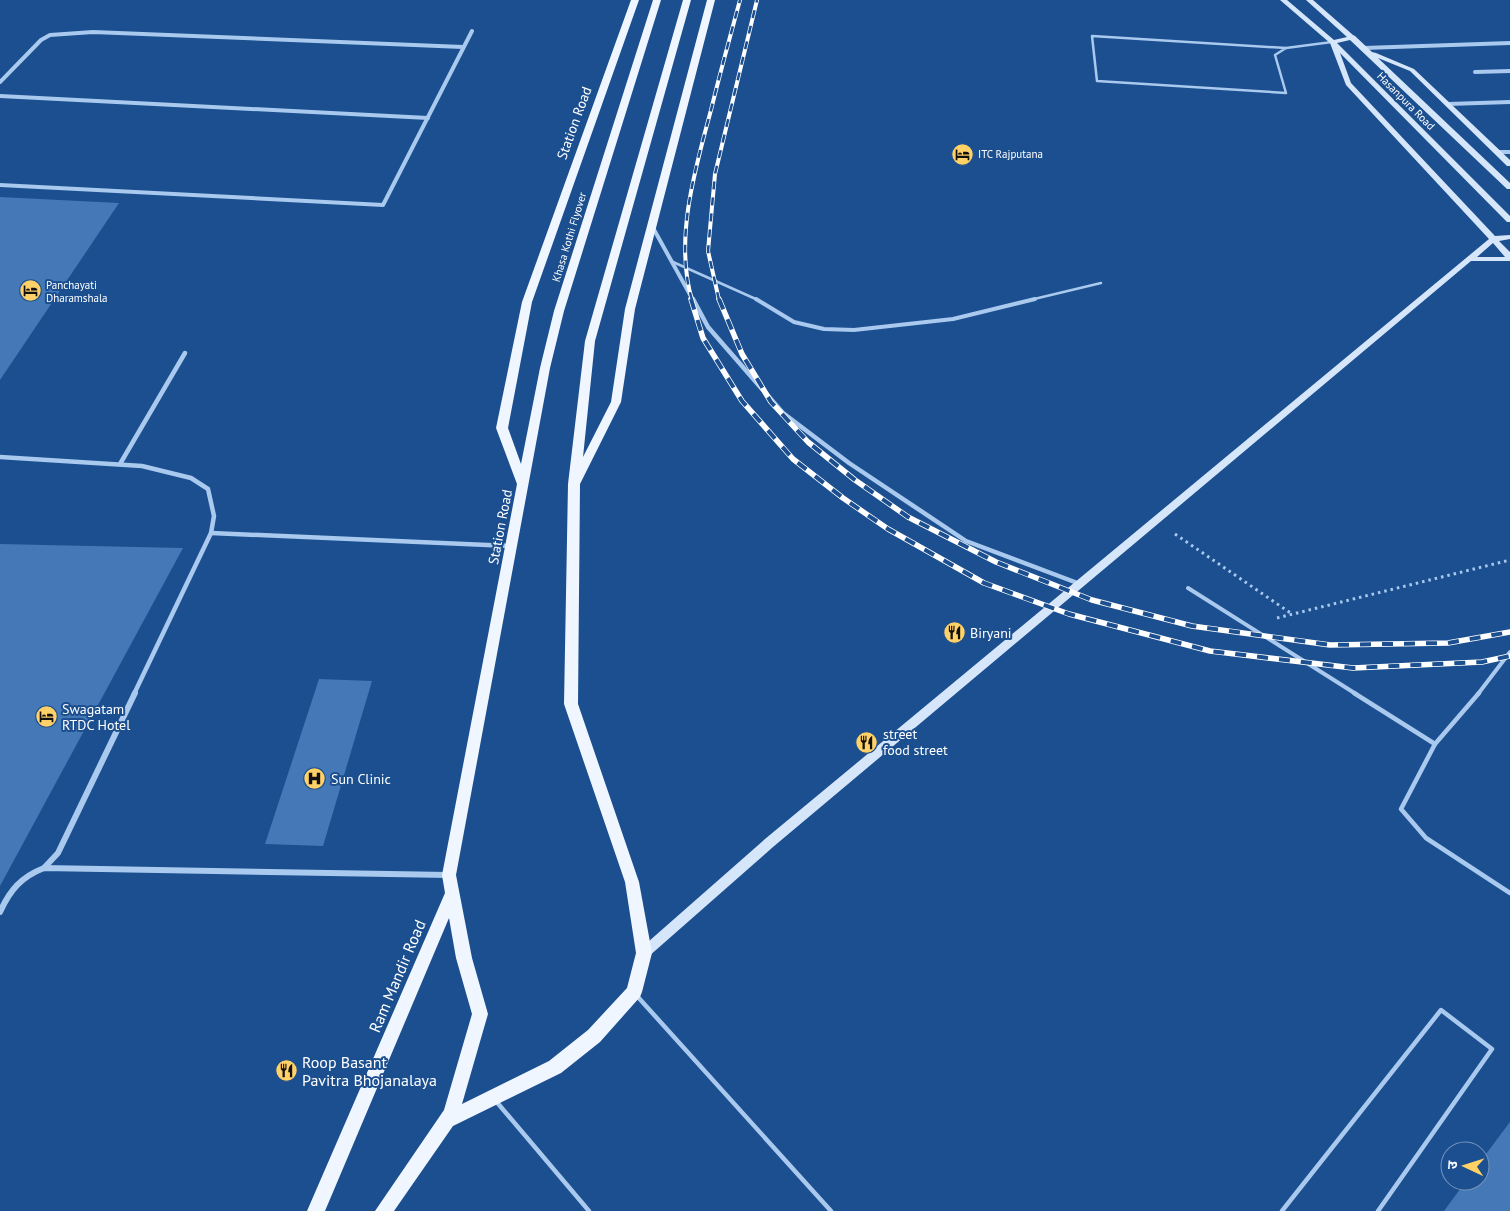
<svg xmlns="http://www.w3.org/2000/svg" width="1510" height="1211" font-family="'PT Sans','Noto Sans Devanagari',sans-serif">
<rect width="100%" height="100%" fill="#1b4f8f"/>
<g fill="#4478b7">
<path d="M0,197L119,203L0,380Z"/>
<path d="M0,544L183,548L0,886Z"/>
<path d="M319,679L372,681L323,846L265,844Z"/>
<path d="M1510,1122V1211H1444L1466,1181H1480V1162Z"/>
</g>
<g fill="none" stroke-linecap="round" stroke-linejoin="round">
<g stroke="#a9c9ee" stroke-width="3" stroke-dasharray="2.5 4" stroke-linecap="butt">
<path d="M1175,534L1292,614"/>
<path d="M1277,618L1510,560"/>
</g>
<g stroke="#a9c9ee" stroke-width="2.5">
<path d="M1092,36L1286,48L1275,55L1286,93L1097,81Z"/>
<path d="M1286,48L1332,42"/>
<path d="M673,262L758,300"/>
<path d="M1030,300L1101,283"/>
</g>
<g stroke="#a9c9ee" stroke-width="4">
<path d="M756,299L794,322L824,329L854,330L953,319L1035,299"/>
<path d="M1188,588L1356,694"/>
<path d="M1478,694L1510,652"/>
</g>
<g stroke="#a9c9ee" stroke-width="4.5">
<path d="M1354,693L1435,744"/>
<path d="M1479,693L1435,744L1401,809L1426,838L1510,893"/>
<path d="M637,996L831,1211"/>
<path d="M495,1100L589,1211"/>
<path d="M1282,1211L1441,1010L1492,1049L1378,1211"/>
</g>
<g stroke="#a9c9ee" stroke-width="4">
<path d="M1364,48L1510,43"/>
<path d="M1475,72L1510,71"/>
<path d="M0,82L41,40L50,35L93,32L463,47"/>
<path d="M0,96L428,118"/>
<path d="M1448,104L1510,102"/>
<path d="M1497,152H1510"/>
<path d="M0,185L383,205L472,31"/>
<path d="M652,226L693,300"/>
</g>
<g stroke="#a9c9ee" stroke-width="4.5">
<path d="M693,299L708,327L783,413L849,463L966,541L1080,584"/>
<path d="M0,457L142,466L191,478L208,489L214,516L211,533L134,694"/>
<path d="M120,464L185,353"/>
<path d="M211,533L510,546"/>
</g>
<g stroke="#a9c9ee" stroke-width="6">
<path d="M44,868L58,853L135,693"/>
<path d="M0,912C10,890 21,877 44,868L449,875"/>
</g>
<path fill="#d6e6fa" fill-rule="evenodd" d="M1280,0H1287L1334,40L1347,37L1306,0H1313L1353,35L1355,36L1372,52L1376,53L1414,69L1510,160V166H1507L1410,71L1378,58L1510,183V189H1507L1350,40L1337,43L1510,216V222H1507L1340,53L1351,83L1495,236L1510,235V239L1499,241L1510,252V261H1471L773,847L648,957L644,959L640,957L638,953L640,949L765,839L1489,239L1346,85L1330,43ZM1493,243L1505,257H1477Z"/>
<path fill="#f0f6ff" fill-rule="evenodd" d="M631,0H639L532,302L508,428L521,464L540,368L554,311L653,0H661L564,311L550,368L456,875L472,958L488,1014L462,1104L549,1061L588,1030L627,988L636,953L625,882L564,704L568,484L585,341L683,0H691L595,341L583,457L611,402L625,309L707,0H715L635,309L621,402L580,484L578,704L639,882L652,953L642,992L640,997L600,1042L561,1073L453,1126L394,1211H375L444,1110L472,1014L456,958L449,918L325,1211H307L445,893L442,875L517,484L496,428L522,302Z"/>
<defs>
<g id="rail-far1">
<path d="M692,300C674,240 695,169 711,110C720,73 730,37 740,0"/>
<path d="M719,300L708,251L715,174L757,0"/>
</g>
<g id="rail">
<path d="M691,299L703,338L742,401L793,459L843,498L888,529L984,583L1069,614L1210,651L1353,668L1482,662L1510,656"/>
<path d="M719,299L742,354L771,402L808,442L855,480L908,517L996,562L1092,600L1192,626L1330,645L1448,643L1510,632"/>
</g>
</defs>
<use href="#rail-far1" stroke="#fff" stroke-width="4"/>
<use href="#rail" stroke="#fff" stroke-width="5.5"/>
<use href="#rail-far1" stroke="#1b4f8f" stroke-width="2.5" stroke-dasharray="8" stroke-linecap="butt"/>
<use href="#rail" stroke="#1b4f8f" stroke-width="4" stroke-dasharray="11" stroke-linecap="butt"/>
</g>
<defs>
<symbol id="hotel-disc" viewBox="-11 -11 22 22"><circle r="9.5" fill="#ffd166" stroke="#1b4f8f"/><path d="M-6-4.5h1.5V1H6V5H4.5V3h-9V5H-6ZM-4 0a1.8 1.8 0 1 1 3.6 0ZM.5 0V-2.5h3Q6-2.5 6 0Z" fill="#111"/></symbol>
<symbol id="restaurant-disc" viewBox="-11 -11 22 22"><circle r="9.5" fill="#ffd166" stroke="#1b4f8f"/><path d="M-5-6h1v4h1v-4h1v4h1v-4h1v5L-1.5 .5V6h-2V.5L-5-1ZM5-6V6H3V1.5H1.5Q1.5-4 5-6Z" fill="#111"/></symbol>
<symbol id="hospital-disc" viewBox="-11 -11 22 22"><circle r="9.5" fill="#ffd166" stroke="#1b4f8f"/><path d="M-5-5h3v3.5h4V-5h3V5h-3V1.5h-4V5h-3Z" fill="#111"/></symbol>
</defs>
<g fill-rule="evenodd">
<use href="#hotel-disc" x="950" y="142" width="25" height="25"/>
<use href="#hotel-disc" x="18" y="278" width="25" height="25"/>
<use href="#restaurant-disc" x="942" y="620" width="25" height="25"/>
<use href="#hotel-disc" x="34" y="704" width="25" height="25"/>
<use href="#restaurant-disc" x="854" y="730" width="25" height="25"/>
<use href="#hospital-disc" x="302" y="766" width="25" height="25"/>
<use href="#restaurant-disc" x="274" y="1058" width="25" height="25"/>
</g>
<g text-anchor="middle" stroke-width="4" stroke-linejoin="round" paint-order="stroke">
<g font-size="11" fill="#fff" stroke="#1b4f8f">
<text transform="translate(1406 101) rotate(45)" y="4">Hasanpura Road</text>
<text transform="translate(569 237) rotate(-73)" y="4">Khasa Kothi Flyover</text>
</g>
<g font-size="11" fill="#fff" stroke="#1b4f8f" text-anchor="start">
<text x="978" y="158">ITC Rajputana</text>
<text x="46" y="289">Panchayati<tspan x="46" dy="13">Dharamshala</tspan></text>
</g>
<g font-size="14" fill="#fff" stroke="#1b4f8f">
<text transform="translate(574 123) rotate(-70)" y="5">Station Road</text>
<text transform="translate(500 527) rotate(-79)" y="5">Station Road</text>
</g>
<g font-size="14" fill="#fff" stroke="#1b4f8f" text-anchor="start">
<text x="970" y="638">Biryani</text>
<text x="62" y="714">Swagatam<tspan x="62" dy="16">RTDC Hotel</tspan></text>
<text x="883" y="739">street<tspan x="883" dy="16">food street</tspan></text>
<text x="331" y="784">Sun Clinic</text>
</g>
<g font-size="16" fill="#fff" stroke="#1b4f8f">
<text transform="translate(397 976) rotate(-67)" y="6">Ram Mandir Road</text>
</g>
<g font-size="16" fill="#fff" stroke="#1b4f8f" text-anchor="start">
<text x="302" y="1068">Roop Basant<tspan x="302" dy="18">Pavitra Bhojanalaya</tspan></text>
</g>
</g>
<g transform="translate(1465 1166) rotate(274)"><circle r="24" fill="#1b4f8f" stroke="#7695bc"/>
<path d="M0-4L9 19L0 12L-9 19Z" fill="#ffd166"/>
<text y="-8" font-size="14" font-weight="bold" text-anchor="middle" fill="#ffffff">उ</text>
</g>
</svg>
